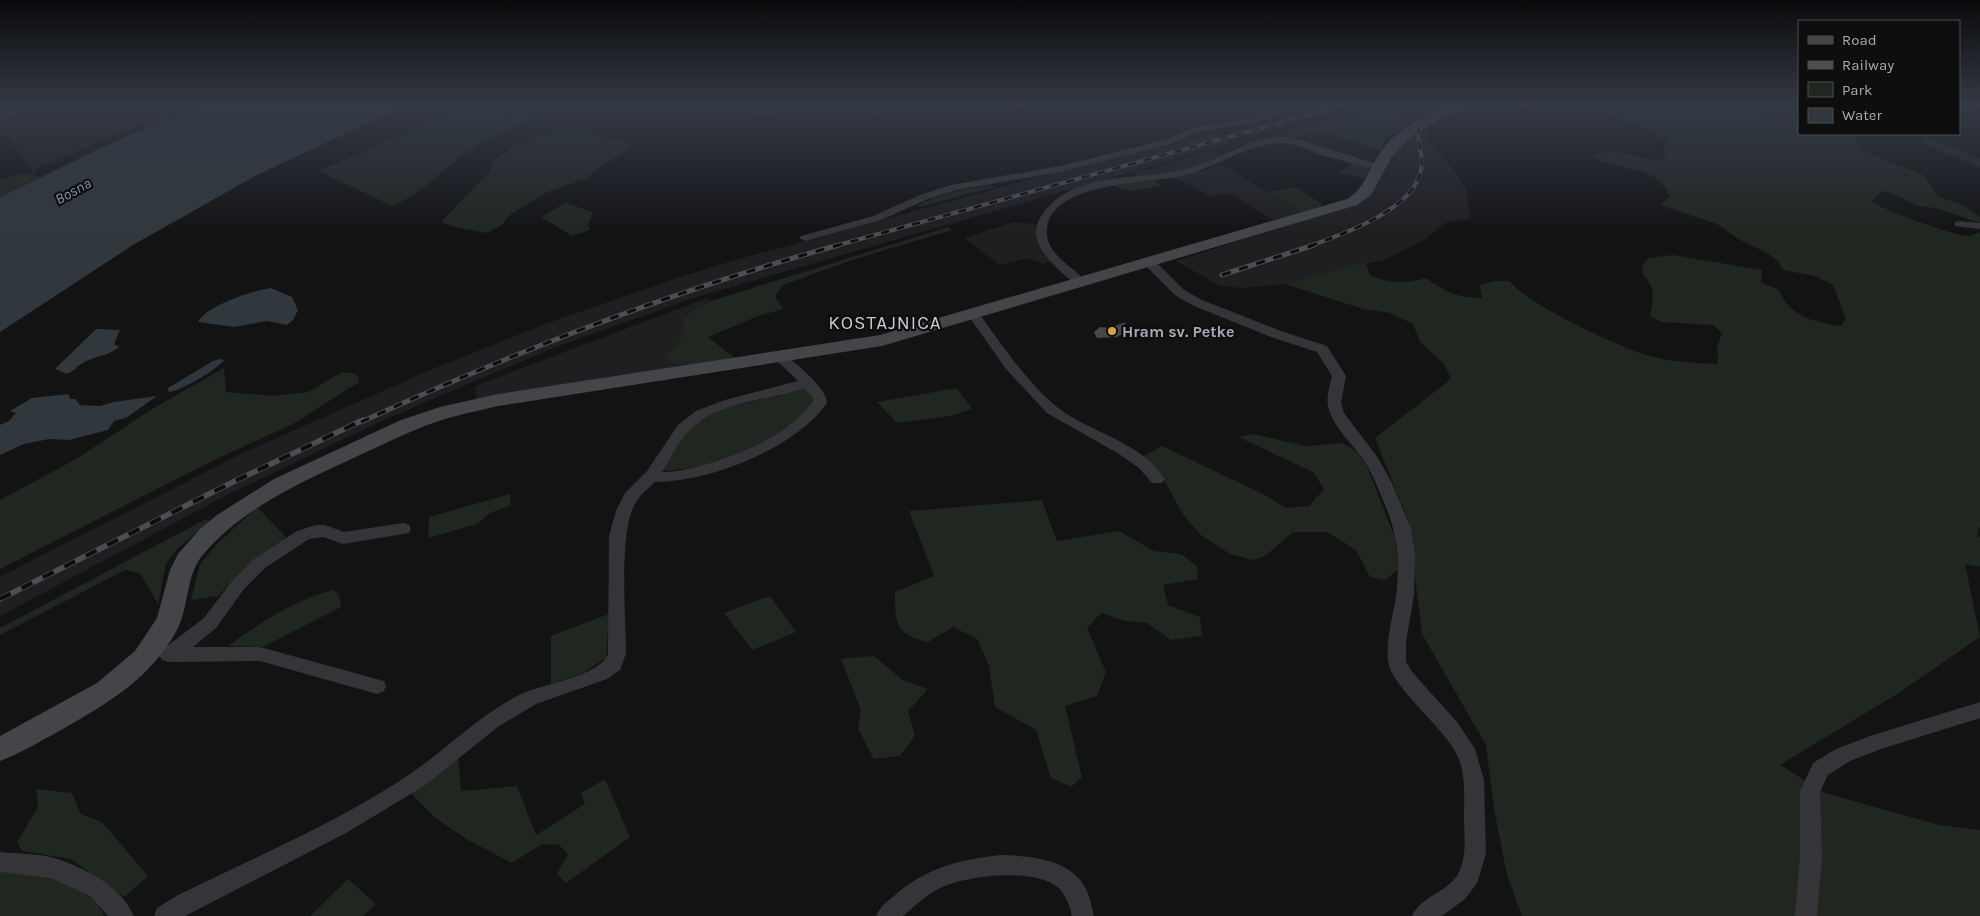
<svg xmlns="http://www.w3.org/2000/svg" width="1980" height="916" font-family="Karla,sans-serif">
<rect width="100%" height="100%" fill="#131314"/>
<g fill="#1f1f21">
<path d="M53,104H197L128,129L37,169L33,174L8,137L0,133V119Z"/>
<path d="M1422,129L1428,131L1427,139L1456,173L1466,190L1471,219L1445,223L1429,237L1387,259L1285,284L1241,288L1220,286L1176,261L1365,200L1369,196L1391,154L1409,137Z"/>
<path d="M1213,133L1231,143L690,299L553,348L386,419L229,494L0,616V577L247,451L428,371L545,324L689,274L746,257L1076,167L1172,145Z"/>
<path d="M1213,150L1221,156L1184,171L1140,179L1133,173Z"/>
<path d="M1220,164L1304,213L1276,222L1232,195L1225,193L1212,197L1174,177L1203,171Z"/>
<path d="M1014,222L1036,224L1038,239L1052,261L1043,264L1028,258L1000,265L964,238Z"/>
<path d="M707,298L711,301L693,310L682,320L685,332L681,341L669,352L685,366L477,401L475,386Z"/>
</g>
<g fill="#202620">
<path d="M197,104H206L150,127L139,125Z"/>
<path d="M473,104H579C545,117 506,126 476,146C446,165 426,192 392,206L319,171Z"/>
<path d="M752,104H790L787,111L776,115L756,117L742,107Z"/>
<path d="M895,104H915L871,118L862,113Z"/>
<path d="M1515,104H1710V108L1688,112L1694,114H1753L1762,116V119L1799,125V134H1852L1856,138L1858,149L1923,175L1939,197L1963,205L1980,217V223L1939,209L1916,205L1890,192L1882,191L1871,202C1890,212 1948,234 1969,236C1972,236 1976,233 1980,232V527L1977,535L1980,537V567L1965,564L1980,637L1897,694L1780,765L1825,793L1939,825L1980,830V916H1522L1507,875L1494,809L1486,745L1422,634L1408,521L1375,438L1451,379L1444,364L1420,342L1413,324L1390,313L1363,309L1285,284L1366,262L1370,275C1389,284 1406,284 1426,278C1446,292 1457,298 1482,298L1480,285L1494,281H1510C1521,301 1624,350 1650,356C1672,362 1695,363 1718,364L1717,346L1722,333L1713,325L1662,322L1650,316C1654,297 1656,288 1642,273L1643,264L1649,258L1673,255L1762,270L1761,282L1779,290C1790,317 1814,322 1841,326L1846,319L1833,285L1815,276L1783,270L1779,262L1767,253L1738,239L1717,224L1660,205L1670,196C1656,163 1618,172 1591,157C1606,144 1641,159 1660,161L1665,156L1663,148L1667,139L1640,125L1594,111Z"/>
<path d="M1373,111C1385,111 1400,110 1409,119V123L1384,141L1382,151L1328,133L1297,135V138H1274L1244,146L1241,144Z"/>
<path d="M572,127L635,146L607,162L587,178L547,192L511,214L501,226L486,233L454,227L441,222L491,170L490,164C514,142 541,133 572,127Z"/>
<path d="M1929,139L1980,158V168L1923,143L1922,140Z"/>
<path d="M1356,162L1371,166L1365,178L1338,173Z"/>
<path d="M23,174H33L40,177L0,197V179Z"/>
<path d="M1154,180L1161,186C1148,187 1124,196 1114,185Z"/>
<path d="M991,185L995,187L920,207L917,206C941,193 965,189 991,185Z"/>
<path d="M1296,187L1323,205L1304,213L1268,192Z"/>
<path d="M565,203L593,212L588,224L590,230L572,236L541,217Z"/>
<path d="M948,227L952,230L852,260L783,285L775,296L783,309L758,316L708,337L735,358C715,361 685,372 667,359C670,348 680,342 685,332L682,320L693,310L711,301Z"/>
<path d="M224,368L226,392L275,396L308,392L342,372L357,374L359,382L293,424L212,461L0,569V500L76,459L152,409Z"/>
<path d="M806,386L815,397V402C807,410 799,420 790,427C755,453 706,469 663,471L682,437L696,422L724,408L778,396Z"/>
<path d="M957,388L972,409L950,416L897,423L877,402Z"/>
<path d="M1254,434L1305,446L1343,443L1358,453L1366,464L1395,538L1398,570L1385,580L1370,577L1356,550L1327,532H1293L1265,556L1253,560L1230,554L1201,535L1183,515L1162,476L1140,458L1162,446L1263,494L1286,508L1309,506L1324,489L1313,472L1238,437Z"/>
<path d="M510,494L511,505L490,513L477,524L428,538L429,517Z"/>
<path d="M1042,500L1057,541L1119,531L1154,551L1181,554L1197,566L1198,579L1163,585L1168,605L1200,617L1202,636L1171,640L1147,623L1125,621L1101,613L1087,628L1106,672L1097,696L1065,706L1082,777L1071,787L1051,778L1036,730L995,707L989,666L977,639L953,627L928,642C895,635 895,623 895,592L934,576L909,511Z"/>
<path d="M257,507L287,538L246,567L218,596L191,600L200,564L218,543Z"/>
<path d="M206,519L210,521L177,549L166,564L158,604L140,573L125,570L0,635V628Z"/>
<path d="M332,590L339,594L341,607L263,647L228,646C261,622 293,601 332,590Z"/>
<path d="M770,596L796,632L752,650L724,613Z"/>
<path d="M609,614L606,658L583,673L551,684V636Z"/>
<path d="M874,656L903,680L928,689L908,711L915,736L900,756L874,759L858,729L861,710L841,659Z"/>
<path d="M458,754L461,791L517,786L536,835L585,804L581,793L605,779L630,837L566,883L557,874L568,854L559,845L542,844L512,863L468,840L434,817L409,791Z"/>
<path d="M36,789L72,793L81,814L102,822L148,876L124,897L71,859L22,851L17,842L38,807Z"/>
<path d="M0,870L34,872L62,881L94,899L105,916H0Z"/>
<path d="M348,879L376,904L363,916H310Z"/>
</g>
<g fill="#30383d">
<path d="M206,104H408L257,175L133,245L0,332V197L118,140Z"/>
<path d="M271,288L292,297L298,310L293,320L287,325L267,321L234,327L198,322C208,305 252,291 271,288Z"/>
<path d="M96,329L120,330L114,344L119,347C108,357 92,356 81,364C75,368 74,371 67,374L55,369Z"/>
<path d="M220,359L224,360C215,371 184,389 169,392L168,388L213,361Z"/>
<path d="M68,394L70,399H75L80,405L100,406L114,402L157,396L126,418L114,421L108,430L69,440L49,439L24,444L0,455V425L9,421L16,413L10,411L32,398Z"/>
</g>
<path fill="#454649" d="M1126,322L1122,330L1127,331L1117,337L1097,338L1094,332L1100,327L1109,328Z"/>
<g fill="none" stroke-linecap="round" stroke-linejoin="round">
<g fill="#353539" fill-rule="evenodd">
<path d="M37,104H53L0,120V114Z"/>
<path d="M1297,104H1312L1262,121L1198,132L1174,143L1060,172L957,190L928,199L881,220L805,241L799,238L801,236L873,216L920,195L951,185L1060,166L1168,139L1193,128L1258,116Z"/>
<path d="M1283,137L1301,140L1383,166L1378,169C1358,165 1338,160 1319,154C1307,150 1296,143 1283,143C1248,143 1219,166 1186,175C1153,184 1050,180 1047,230C1045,255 1075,267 1087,283L1081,287L1077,286C1058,269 1022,243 1042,215C1073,170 1136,181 1182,170C1218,161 1246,139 1283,137Z"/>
<path d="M1959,221L1980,223V229L1955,226V222Z"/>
<path d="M1149,258L1153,259L1184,290L1202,300L1281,331L1327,346L1346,376L1341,403L1344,413L1378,458L1392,483L1411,529L1415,554L1414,595L1406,642V662L1413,673L1457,722L1475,749L1484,780L1486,854L1477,883L1465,899L1442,916H1412C1421,895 1451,892 1460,870C1467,853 1464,835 1464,817C1464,798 1466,775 1458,757C1446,728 1390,687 1388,660C1386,638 1393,617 1396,596C1400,564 1398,536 1386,507C1379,491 1373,474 1363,459C1352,443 1332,426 1328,406C1326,397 1330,385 1332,376L1317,352L1271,337L1194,306L1176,296L1145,265V259Z"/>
<path d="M974,311L978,312C1000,342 1028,384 1057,407C1090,433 1141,441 1165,479L1162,483H1152L1139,468L1119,454L1047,413L1006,369L970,318L968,315L970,312Z"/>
<path d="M780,353L785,354C796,364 827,388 827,403C795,449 709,482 655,482C649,488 641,494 636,502C618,531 626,617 626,654L620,670L607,679L536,704L499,726L424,786L346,833L185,916H154L157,908L178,895C255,857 339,822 410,774C448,748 479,715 521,694C542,684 600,676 608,654L609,536L616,511L625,493L647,471L678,425L696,411L725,400L798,381L773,357ZM804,388L813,398V402C806,409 799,418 791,424C764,447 697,472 662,472C671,458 678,442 690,430C719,400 767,402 804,388Z"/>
<path d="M403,523L409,525L411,529L409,533L343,544L323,537L309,539L265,568L244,589L216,628L193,647H260L384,681L386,686L384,691L377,694L260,661L168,662L162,660L159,655L162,650L204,618L232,581L253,560L297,531L316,525H325L344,532Z"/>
<path d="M1980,702V718L1881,749L1850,761L1828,775L1820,792L1822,856L1817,916H1795L1800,856V792L1813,763L1836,749L1870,736Z"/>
<path d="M0,852C17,854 38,853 54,858C84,867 121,886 134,916H108L90,896L51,878L0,872Z"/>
<path d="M1002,855C1032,856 1071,859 1086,889C1090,898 1092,907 1094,916H1072C1069,905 1066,893 1056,886C1030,868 968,875 940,888C926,895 915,906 903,916H876C880,907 886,902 894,896C925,868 961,859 1002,855Z"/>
</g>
<path fill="#434549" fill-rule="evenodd" d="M1457,104H1481L1437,121L1412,136L1392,156L1371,195L1357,205L882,346L498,406C477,411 456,415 436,422C409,431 385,444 360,455C304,481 241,508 202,556C186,576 189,605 178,628C152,678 108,703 61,730C41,741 21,753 0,761V736L97,683L135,651L157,618L170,570L178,554L200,529L217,515L274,479L401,420L440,407L498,394L880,335L1347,199C1364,190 1369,168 1380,153C1398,127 1428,113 1457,104Z"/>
<defs>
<g id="rail-far2">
<path d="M835,246L1348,104"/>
<path d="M1310,246C1343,234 1406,212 1419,177C1430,146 1401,132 1437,104"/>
</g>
<g id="rail-far1">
<path d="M1222,275L1314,245"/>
<path d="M361,422C516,351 675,290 839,245"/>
</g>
<path id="rail" d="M0,599L233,482L363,420"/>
</defs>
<use href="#rail-far2" stroke="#4c4e52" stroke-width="4"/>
<use href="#rail-far1" stroke="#4c4e52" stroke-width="5"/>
<use href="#rail" stroke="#4c4e52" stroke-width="5.5"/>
<use href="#rail-far2" stroke="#0e0e0f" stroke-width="2.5" stroke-dasharray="8" stroke-linecap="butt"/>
<use href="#rail-far1" stroke="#0e0e0f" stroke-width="3" stroke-dasharray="9" stroke-linecap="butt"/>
<use href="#rail" stroke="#0e0e0f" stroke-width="4" stroke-dasharray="12" stroke-linecap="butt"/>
</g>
<linearGradient id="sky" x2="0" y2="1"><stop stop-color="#0a0a0b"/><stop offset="0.45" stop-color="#333945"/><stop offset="1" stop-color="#333945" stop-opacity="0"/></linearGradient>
<rect width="1980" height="233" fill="url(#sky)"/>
<circle fill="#daa245" stroke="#0e0e0f" stroke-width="2" cx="1112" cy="331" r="5"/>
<g text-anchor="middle" stroke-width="4.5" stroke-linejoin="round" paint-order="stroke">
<g font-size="15" font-style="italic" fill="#8199aa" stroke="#0e0e0f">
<text transform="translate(73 191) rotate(-29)" y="5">Bosna</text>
</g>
<g font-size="16" font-weight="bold" fill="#a6abb3" stroke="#0e0e0f" text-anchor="start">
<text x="1122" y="337">Hram sv. Petke</text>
</g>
<g font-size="19" letter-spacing="1" fill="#c7cad0" stroke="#0e0e0f">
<text x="885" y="329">KOSTAJNICA</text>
</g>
</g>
<rect x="1798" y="20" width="162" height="115" fill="#0e0e0f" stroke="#4b4d51"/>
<rect x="1808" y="36" width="25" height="8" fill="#434549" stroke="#4b4d51"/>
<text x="1842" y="45" font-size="15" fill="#a6abb3">Road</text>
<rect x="1808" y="61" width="25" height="8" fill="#4c4e52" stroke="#4b4d51"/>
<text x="1842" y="70" font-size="15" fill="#a6abb3">Railway</text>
<rect x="1808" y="82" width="25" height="15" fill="#202620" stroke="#4b4d51"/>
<text x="1842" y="95" font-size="15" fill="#a6abb3">Park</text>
<rect x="1808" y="108" width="25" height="15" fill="#30383d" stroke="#4b4d51"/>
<text x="1842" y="120" font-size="15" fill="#a6abb3">Water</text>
</svg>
